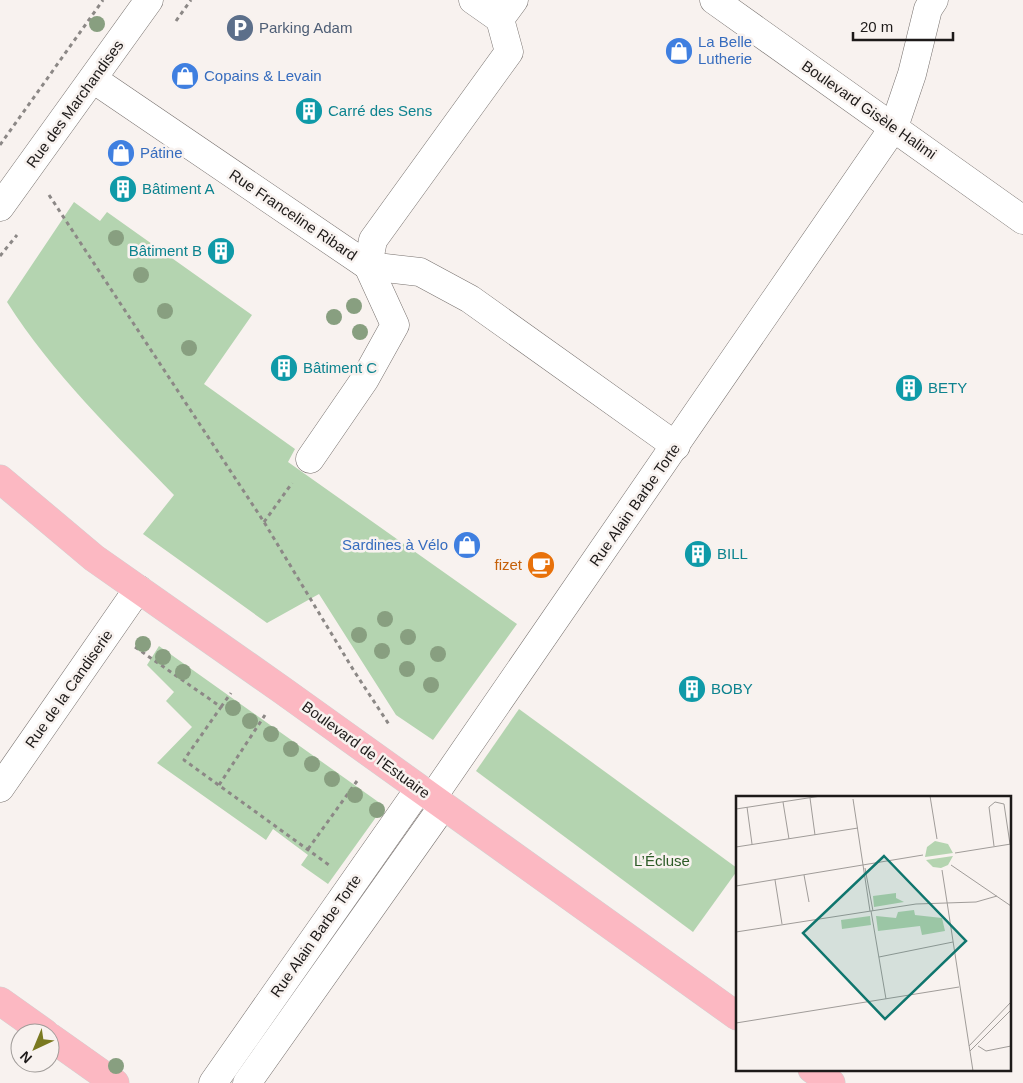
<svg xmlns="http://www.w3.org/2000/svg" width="1023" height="1083" font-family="Arial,sans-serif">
<rect width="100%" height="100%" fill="#f8f2ef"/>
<g fill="#b4d4b0">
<path d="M74,202L100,221L107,212L252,315L204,384L295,449L288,462L517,624L433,740L396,715L319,594L267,623L143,534L174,495C115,434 52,373 7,302Z"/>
<path d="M159,646L384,806L328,884L301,865L308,855L273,829L266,840L157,763L192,727L166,701L174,692L147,665Z"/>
<path d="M519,709L737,868V871L693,932L476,771Z"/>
</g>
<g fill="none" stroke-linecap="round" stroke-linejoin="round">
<defs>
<g id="minor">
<path d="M473,0L500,19"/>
<path d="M714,0L1023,220"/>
<path d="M93,79L368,266L420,272L470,299L676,446"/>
<path d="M0,207L149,0"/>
<path d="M310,459L365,379L395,325L368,266L373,240L509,52L500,19L514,0"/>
<path d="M0,788L138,589"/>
<path d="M432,798L894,127L912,74L928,9L934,0"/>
<path d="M213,1083L419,789"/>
<path d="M247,1083L443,806"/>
</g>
<g id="major">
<path d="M0,479L94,558L282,690L737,1016"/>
<path d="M0,1001L45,1033"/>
<path d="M50,1037L115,1083"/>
<path d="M812,1069L831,1083"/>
</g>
</defs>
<use href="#minor" stroke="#78726f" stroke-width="29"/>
<use href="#major" stroke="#d2d1d1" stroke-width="29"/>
<g stroke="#8c8886" stroke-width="3" stroke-dasharray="4 4" stroke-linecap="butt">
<path d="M176,21L191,0"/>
<path d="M0,145L103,0"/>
<path d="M49,195L264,522L354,671L390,726"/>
<path d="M0,256L17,235"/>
<path d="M264,522L292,483"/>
<path d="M135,647L221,707L184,760L329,865"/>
<path d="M221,707L231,693"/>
<path d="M219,785L265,715"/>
<path d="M308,849L357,781"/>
</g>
<use href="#minor" stroke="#fff" stroke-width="28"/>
<use href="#major" stroke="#fcb8c2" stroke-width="28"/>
</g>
<g fill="#889f80">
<circle cx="97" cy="24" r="8"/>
<circle cx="116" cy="238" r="8"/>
<circle cx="141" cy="275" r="8"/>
<circle cx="354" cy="306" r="8"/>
<circle cx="165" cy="311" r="8"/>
<circle cx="334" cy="317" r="8"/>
<circle cx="360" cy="332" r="8"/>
<circle cx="189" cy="348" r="8"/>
<circle cx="385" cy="619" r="8"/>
<circle cx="359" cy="635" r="8"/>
<circle cx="408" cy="637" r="8"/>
<circle cx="143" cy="644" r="8"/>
<circle cx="382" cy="651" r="8"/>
<circle cx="438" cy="654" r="8"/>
<circle cx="163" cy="657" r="8"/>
<circle cx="407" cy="669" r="8"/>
<circle cx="183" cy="672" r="8"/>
<circle cx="431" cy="685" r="8"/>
<circle cx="233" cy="708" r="8"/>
<circle cx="250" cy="721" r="8"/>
<circle cx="271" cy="734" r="8"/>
<circle cx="291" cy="749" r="8"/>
<circle cx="312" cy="764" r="8"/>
<circle cx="332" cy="779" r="8"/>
<circle cx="355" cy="795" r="8"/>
<circle cx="377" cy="810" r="8"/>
<circle cx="116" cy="1066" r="8"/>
</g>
<defs>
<symbol id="parking-disc" viewBox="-11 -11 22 22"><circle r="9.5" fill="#5c6f8a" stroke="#f8f2ef"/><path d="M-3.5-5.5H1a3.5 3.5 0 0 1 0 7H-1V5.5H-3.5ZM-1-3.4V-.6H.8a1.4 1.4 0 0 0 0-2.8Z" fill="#fff"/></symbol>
<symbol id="shop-disc" viewBox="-11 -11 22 22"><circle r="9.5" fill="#3f7fe0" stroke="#f8f2ef"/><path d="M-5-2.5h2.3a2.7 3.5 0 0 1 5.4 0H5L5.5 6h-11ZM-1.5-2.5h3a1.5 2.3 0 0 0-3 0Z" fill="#fff"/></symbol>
<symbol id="building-disc" viewBox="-11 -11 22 22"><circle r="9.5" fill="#0f9aa8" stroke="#f8f2ef"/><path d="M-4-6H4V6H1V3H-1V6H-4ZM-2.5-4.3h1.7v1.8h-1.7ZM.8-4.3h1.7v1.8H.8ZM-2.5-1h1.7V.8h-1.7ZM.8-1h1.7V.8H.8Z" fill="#fff"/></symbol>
<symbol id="cafe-disc" viewBox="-11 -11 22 22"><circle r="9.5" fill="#e8710a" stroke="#f8f2ef"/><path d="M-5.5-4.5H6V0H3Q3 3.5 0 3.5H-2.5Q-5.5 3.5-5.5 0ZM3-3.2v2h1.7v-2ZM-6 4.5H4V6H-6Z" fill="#fff"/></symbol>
</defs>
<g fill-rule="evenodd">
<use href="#parking-disc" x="224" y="12" width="32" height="32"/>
<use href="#shop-disc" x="663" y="35" width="32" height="32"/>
<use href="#shop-disc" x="169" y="60" width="32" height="32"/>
<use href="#building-disc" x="293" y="95" width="32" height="32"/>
<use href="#shop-disc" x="105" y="137" width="32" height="32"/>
<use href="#building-disc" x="107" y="173" width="32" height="32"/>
<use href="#building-disc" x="205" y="235" width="32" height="32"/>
<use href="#building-disc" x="268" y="352" width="32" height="32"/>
<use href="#building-disc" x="893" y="372" width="32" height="32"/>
<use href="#shop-disc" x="451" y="529" width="32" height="32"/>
<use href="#building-disc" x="682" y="538" width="32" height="32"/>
<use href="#cafe-disc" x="525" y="549" width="32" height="32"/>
<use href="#building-disc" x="676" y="673" width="32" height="32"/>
</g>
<g text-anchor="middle" stroke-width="5" stroke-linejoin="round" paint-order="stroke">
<g font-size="15" fill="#4e5e75" stroke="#f8f2ef" text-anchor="start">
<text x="259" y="33">Parking Adam</text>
</g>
<g font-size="15" fill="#366cbe" stroke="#f8f2ef" text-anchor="start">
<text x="698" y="47">La Belle<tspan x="698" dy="17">Lutherie</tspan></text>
<text x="204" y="81">Copains &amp; Levain</text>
<text x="140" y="158">Pátine</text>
<text x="448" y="550" text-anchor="end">Sardines à Vélo</text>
</g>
<g font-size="15" fill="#1d1a19" stroke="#f8f2ef">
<text transform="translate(75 104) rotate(-54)" y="5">Rue des Marchandises</text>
<text transform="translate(869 110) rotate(35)" y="5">Boulevard Gisèle Halimi</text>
<text transform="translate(293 215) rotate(34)" y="5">Rue Franceline Ribard</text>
<text transform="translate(635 505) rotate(-55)" y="5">Rue Alain Barbe Torte</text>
<text transform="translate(69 689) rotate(-55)" y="5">Rue de la Candiserie</text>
<text transform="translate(366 750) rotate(36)" y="5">Boulevard de l'Estuaire</text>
<text transform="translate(316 936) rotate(-55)" y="5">Rue Alain Barbe Torte</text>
</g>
<g font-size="15" fill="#0d838f" stroke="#f8f2ef" text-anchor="start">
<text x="328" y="116">Carré des Sens</text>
<text x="142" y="194">Bâtiment A</text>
<text x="202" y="256" text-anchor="end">Bâtiment B</text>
<text x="303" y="373">Bâtiment C</text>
<text x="928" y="393">BETY</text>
<text x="717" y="559">BILL</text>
<text x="711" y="694">BOBY</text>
</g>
<g font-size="15" fill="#c56008" stroke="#f8f2ef" text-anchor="end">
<text x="522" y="570">fizet</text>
</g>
<g font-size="15" fill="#2c5b26" stroke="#f8f2ef">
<text x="662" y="866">L’Écluse</text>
</g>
</g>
<g transform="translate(736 796)">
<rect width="275" height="275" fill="#f8f2ef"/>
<path d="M199,45L212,48L217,57L189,61L191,51ZM217,60L212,69L205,72L197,71L190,64ZM160,97V102L168,106L138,111L137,100ZM178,114L179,119L206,122L209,135L186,139L184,130L142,135L140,120L160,122L162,116ZM134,120L135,129L106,133L105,124Z" fill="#b4d4b0"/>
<path fill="none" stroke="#a09c99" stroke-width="1" d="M194,0L201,43M74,2L79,39M117,3L134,115M47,6L53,43M259,6L268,8L274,48M11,11L16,48M0,13L85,0M258,50L253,11L259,6M0,51L122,32M219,57L275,48M215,69L275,110M129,72L137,115M206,74L211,106M68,79L73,106M39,84L46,128M0,90L187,59M211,106L237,275M135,115L150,203M0,136L180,108L240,106L261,100M143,161L217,146M0,227L223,191M233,250L275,206M242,250L250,255L275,250M234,255L275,214"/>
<path fill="#0f766e" fill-opacity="0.15" stroke="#0f766e" stroke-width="2.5" d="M148,60L230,145L149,223L67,137Z"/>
<rect width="275" height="275" fill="none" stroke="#1d1a19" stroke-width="2.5"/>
</g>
<g transform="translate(35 1048) rotate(224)"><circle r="24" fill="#f8f2ef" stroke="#a09c99"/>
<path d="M0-4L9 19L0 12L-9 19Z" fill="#7a7920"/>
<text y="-8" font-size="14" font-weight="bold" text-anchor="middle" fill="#1d1a19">N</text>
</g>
<path d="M853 32v8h100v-8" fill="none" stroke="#1d1a19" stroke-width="2.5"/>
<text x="860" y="32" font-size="15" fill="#1d1a19" stroke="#f8f2ef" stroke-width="4" paint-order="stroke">20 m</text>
</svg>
